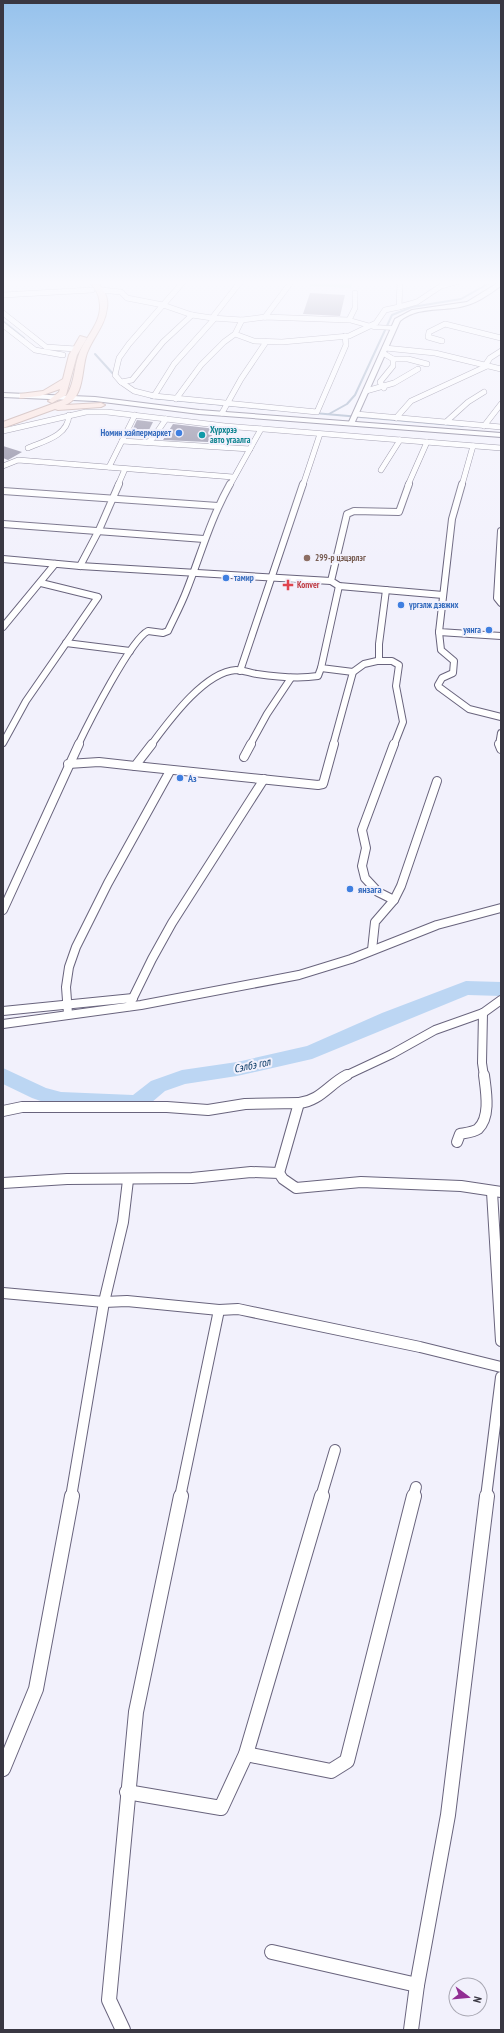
<svg xmlns="http://www.w3.org/2000/svg" width="504" height="2033" font-family="'PT Sans Narrow',sans-serif">
<rect width="100%" height="100%" fill="#f2f1fc"/>
<path fill="#a6f6c2" d="M312,281H353L351,288L310,286Z"/>
<g fill="none" stroke-linecap="round" stroke-linejoin="round">
<g stroke="#95a6be" stroke-width="2">
<path d="M3,321L24,338"/>
<path d="M95,354L125,387"/>
<path d="M151,398L276,410"/>
<path d="M314,413L463,426"/>
<path d="M329,414L347,404L355,395L392,315L412,307L461,299L493,281"/>
</g>
<path fill="#bcd6f3" fill-rule="evenodd" d="M466,981L501,982V996L468,995L312,1059L237,1076L185,1084L165,1091L145,1108L138,1111L61,1108L32,1098L3,1084V1068L46,1088L61,1092L133,1095L151,1081L182,1070L237,1062L307,1046L382,1013Z"/>
</g>
<g fill="#7f7b94">
<path d="M310,293L345,295L340,316L303,314Z"/>
<path d="M137,420L153,422L145,438L129,437Z"/>
<path d="M173,424L216,429L208,442L163,440Z"/>
<path d="M3,446L22,452L8,460L3,458Z"/>
</g>
<g fill="none" stroke-linecap="round" stroke-linejoin="round">
<defs>
<path id="pedestrian" d="M349,320L374,327L394,328"/>
<g id="minor-far4">
<path d="M184,281L129,344L119,358L115,375L121,382L132,380L163,342L192,315"/>
<path d="M101,290L121,292L127,298L163,305L192,315L212,318L242,320L265,317L349,320L355,308V293"/>
<path d="M3,295L92,290"/>
<path d="M399,307L417,302L441,286L459,281"/>
<path d="M3,313L46,347L76,349"/>
<path d="M265,317L292,281"/>
<path d="M212,318L241,281"/>
<path d="M215,318L174,364L154,396L317,412L346,345L345,336"/>
<path d="M3,325L35,350L63,355"/>
<path d="M235,334L254,341L282,342L349,336L376,323L385,310L399,307L400,281"/>
<path d="M442,341L428,337L429,332L445,324L501,338"/>
<path d="M385,348L435,353L501,369"/>
<path d="M383,353L393,359V366L380,382L384,388"/>
<path d="M393,359H408L427,364"/>
<path d="M486,364L490,358L501,351"/>
<path d="M121,382L134,391L154,396"/>
<path d="M366,391L394,383L418,369"/>
<path d="M176,399L201,365L224,342L235,334L242,320"/>
<path d="M222,413L241,379L266,342"/>
<path d="M356,414L501,427"/>
<path d="M396,418L411,401L487,366"/>
<path d="M446,422L468,402L484,392"/>
<path d="M484,426L501,404"/>
<path d="M3,431L86,412H107L225,426L501,448"/>
<path d="M122,441L250,449"/>
<path d="M148,442L153,438L166,419"/>
<path d="M28,448C44,441 68,436 69,415"/>
<path d="M3,466L18,460L233,477"/>
<path d="M109,467L135,415"/>
<path d="M381,470L400,440"/>
<path d="M118,485L125,469"/>
<path d="M230,485L261,429"/>
<path d="M303,485L320,434"/>
<path d="M408,485L427,442"/>
<path d="M462,485L473,446"/>
</g>
<g id="minor-far3">
<path d="M409,484L399,512L354,511L347,514L331,581L339,586L443,595"/>
<path d="M462,484L452,519L439,632L501,636"/>
<path d="M3,491L218,506"/>
<path d="M3,524L204,539"/>
<path d="M501,531L497,598L501,603"/>
<path d="M3,559L80,566L331,581"/>
<path d="M80,566L99,530L119,484"/>
<path d="M339,586L321,668L353,672"/>
<path d="M3,627L55,564"/>
<path d="M439,632L441,650L454,661L453,673L442,678L438,685L439,687L469,709L501,717"/>
<path d="M66,643L130,651"/>
<path d="M379,661V644L386,590"/>
<path d="M240,671L303,484"/>
<path d="M3,743L26,701L98,597L41,583"/>
<path d="M78,745C88,724 131,639 148,631L163,633L168,631C174,618 181,605 186,592C201,554 210,520 230,484"/>
<path d="M151,745C169,721 204,672 236,670C243,670 250,673 257,674C277,677 298,679 318,676L321,668"/>
<path d="M250,745L267,714L291,678"/>
<path d="M333,745L353,672L364,664L377,661H392L399,665L396,686L403,722L394,745"/>
<path d="M499,745L501,733"/>
</g>
<g id="minor-far2">
<path d="M499,744L501,749"/>
<path d="M244,757L251,744"/>
<path d="M68,764L99,762L135,766L152,744"/>
<path d="M135,766L318,785L323,784L334,744"/>
<path d="M394,900L378,892L365,878L362,866L366,848L362,830L394,744"/>
<path d="M3,910L79,744"/>
<path d="M372,950L375,922L394,900L401,886L437,781"/>
<path d="M129,1006L152,959L172,923L264,779"/>
<path d="M3,1011L133,998"/>
<path d="M483,1013L482,1063L484,1076"/>
<path d="M68,1014L66,987L69,967L76,947L108,883L170,771"/>
<path d="M3,1024L141,1005L299,975L351,959L437,925L501,908"/>
<path d="M345,1076L392,1054L435,1030L483,1013L501,1000"/>
</g>
<g id="minor-far1">
<path d="M299,1103C320,1101 329,1084 347,1075"/>
<path d="M3,1111L22,1107H167L208,1110L245,1104L299,1103L279,1173"/>
<path d="M457,1142L460,1134C465,1133 474,1132 478,1129C491,1117 486,1091 484,1075"/>
<path d="M3,1183L67,1179L192,1178L251,1172L279,1173L283,1179L296,1188L361,1182L461,1186L501,1192"/>
<path d="M492,1192L501,1341"/>
<path d="M3,1293L104,1302L127,1301L219,1310L238,1309L420,1347L501,1367"/>
<path d="M71,1497L104,1302L123,1222L128,1180"/>
<path d="M180,1497L219,1310"/>
<path d="M321,1497L335,1450"/>
<path d="M413,1497L416,1487"/>
<path d="M486,1497L501,1377"/>
</g>
<g id="minor">
<path d="M246,1754L331,1771L347,1761L414,1496"/>
<path d="M3,1769L36,1689L72,1496"/>
<path d="M127,1792L221,1808L246,1754L322,1496"/>
<path d="M272,1952L417,1985"/>
<path d="M123,2030L109,2000L136,1712L181,1496"/>
<path d="M411,2030L417,1985L448,1815L487,1496"/>
</g>
<path id="tertiary" d="M501,281V286C488,295 476,304 460,307C439,311 417,307 400,321L354,424L349,425L348,424L395,319L412,310L467,302Z"/>
<path id="secondary" d="M3,393L95,397L199,410L501,433V437L199,414L95,401L3,397Z"/>
<g id="primary">
<path d="M90,281H96C103,288 109,297 107,308C105,326 93,337 87,353C81,369 85,398 65,405L101,403L105,405L101,407L58,410L55,409L3,428V422L63,400C75,387 73,370 79,354C85,337 101,324 100,305C99,291 95,291 90,281Z"/>
<path d="M80,336L87,338L77,355L66,395L52,403L48,401L59,392L60,389L40,396L20,398V394L43,391L63,379L69,355Z"/>
</g>
</defs>
<use href="#pedestrian" stroke="#69647d" stroke-width="5"/>
<use href="#minor-far4" stroke="#69647d" stroke-width="6"/>
<use href="#minor-far3" stroke="#69647d" stroke-width="8"/>
<use href="#minor-far2" stroke="#69647d" stroke-width="10"/>
<use href="#minor-far1" stroke="#69647d" stroke-width="12"/>
<use href="#minor" stroke="#69647d" stroke-width="16"/>
<use href="#tertiary" stroke="#69647d" stroke-width="2"/>
<use href="#secondary" stroke="#69647d" stroke-width="2"/>
<use href="#primary" stroke="#b79792" stroke-width="2"/>
<use href="#pedestrian" stroke="#fff" stroke-width="4"/>
<use href="#minor-far4" stroke="#fff" stroke-width="5"/>
<use href="#minor-far3" stroke="#fff" stroke-width="6"/>
<use href="#minor-far2" stroke="#fff" stroke-width="8"/>
<use href="#minor-far1" stroke="#fff" stroke-width="10"/>
<use href="#minor" stroke="#fff" stroke-width="14"/>
<use href="#tertiary" fill="#fff" fill-rule="evenodd"/>
<use href="#secondary" fill="#fff" fill-rule="evenodd"/>
<use href="#primary" fill="#fde0d7" fill-rule="evenodd"/>
</g>
<linearGradient id="sky" x2="0" y2="1"><stop stop-color="#96c2ec"/><stop offset="0.5" stop-color="#f9f9fe"/><stop offset="1" stop-color="#f9f9fe" stop-opacity="0"/></linearGradient>
<rect width="504" height="565" fill="url(#sky)"/>
<g fill="#3f7fe0" stroke="#f2f1fc" stroke-width="1.5">
<circle cx="179" cy="433" r="4"/>
<circle cx="226" cy="578" r="4"/>
<circle cx="401" cy="605" r="4"/>
<circle cx="489" cy="630" r="4"/>
<circle cx="180" cy="778" r="4"/>
<circle cx="350" cy="889" r="4"/>
</g>
<circle fill="#0f9aa8" stroke="#f2f1fc" stroke-width="1.5" cx="202" cy="435" r="4"/>
<circle fill="#8d6e63" stroke="#f2f1fc" stroke-width="1.5" cx="307" cy="558" r="4"/>
<path fill="#e0444e" stroke="#f2f1fc" stroke-width="1.5" d="M286 579h4v4h4v4h-4v4h-4v-4h-4v-4h4z"/>
<g text-anchor="middle" stroke-width="4" stroke-linejoin="round" paint-order="stroke">
<g font-size="9" font-weight="bold" fill="#0d838f" stroke="#f2f1fc" text-anchor="start">
<text x="210" y="433">Хүрхрээ<tspan x="210" dy="10">авто угаалга</tspan></text>
</g>
<g font-size="9" font-weight="bold" fill="#366cbe" stroke="#f2f1fc" text-anchor="end">
<text x="171" y="436">Номин хайпермаркет</text>
<text x="234" y="581" text-anchor="start">тамир</text>
<text x="409" y="608" text-anchor="start">үргэлж дэвжих</text>
<text x="481" y="633">уянга</text>
</g>
<g font-size="9" font-weight="bold" fill="#785e54" stroke="#f2f1fc" text-anchor="start">
<text x="315" y="561">299-р цэцэрлэг</text>
</g>
<g font-size="9" font-weight="bold" fill="#be3a42" stroke="#f2f1fc" text-anchor="start">
<text x="297" y="588">Konver</text>
</g>
<g font-size="10" font-weight="bold" fill="#366cbe" stroke="#f2f1fc" text-anchor="start">
<text x="188" y="782">Аз</text>
<text x="358" y="893">янзага</text>
</g>
<g font-size="11" font-style="italic" fill="#023460" stroke="#f2f1fc">
<text transform="translate(252 1065) rotate(-12)" y="4">Сэлбэ гол</text>
</g>
</g>
<rect width="504" height="2033" fill="none" stroke="#393742" stroke-width="8"/>
<g transform="translate(468 1997) rotate(106)"><circle r="19" fill="#f2f1fc" stroke="#a8a7b2"/>
<path d="M0-3L7 15L0 10L-7 15Z" fill="#912d93"/>
<text y="-6" font-size="11" font-weight="bold" text-anchor="middle" fill="#393742">N</text>
</g>
</svg>
